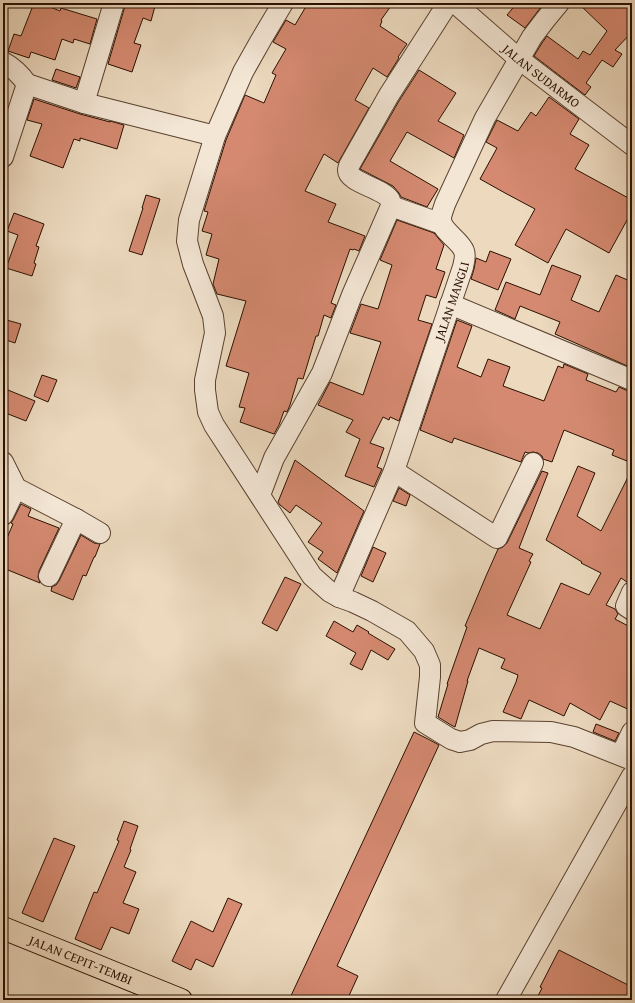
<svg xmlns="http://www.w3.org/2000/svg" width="635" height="1003" font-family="'Gentium Book Plus',serif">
<rect width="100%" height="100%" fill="#ecd9be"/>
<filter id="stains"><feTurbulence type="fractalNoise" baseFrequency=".005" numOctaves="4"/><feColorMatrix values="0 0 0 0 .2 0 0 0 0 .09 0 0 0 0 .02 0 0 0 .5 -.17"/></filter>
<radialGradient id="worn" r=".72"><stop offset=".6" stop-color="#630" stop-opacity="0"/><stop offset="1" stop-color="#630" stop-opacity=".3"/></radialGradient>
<g fill="#d48970" stroke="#2a1000">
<path d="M34,3H41L60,11L61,8L97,19L90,44L74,39L73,43L62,39L55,60L31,52L29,58L8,51L14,34L21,36Z"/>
<path d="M125,3H146L155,6L151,21L143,18L134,43L141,45L132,72L108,64L125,6Z"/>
<path d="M308,3H393L381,20L382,21L380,26L407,44L398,57L399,58L387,77L373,68L355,100L369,108L338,163L324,154L305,191L336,204L328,222L365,236L359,251L354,249L353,250L350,249L331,303L336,305L331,318L324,315L318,336H316L303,379L298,378L290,405L287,412L284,411L279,425L274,434L240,422L245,408L239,407L249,373L226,366L246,301L217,294L213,284L219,259L206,255L212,234L202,231L208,212L204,211L226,140L245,95L264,103L276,75L272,73L286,49L273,42L286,20L295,25Z"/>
<path d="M517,3H544L525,28L507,15Z"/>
<path d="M578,3H632V32L615,50L622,54L613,67L602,60L586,83L591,87L585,95L534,56L542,43L547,36L578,59L583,51L590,55L607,31Z"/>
<path d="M56,69L80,77L76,88L52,80Z"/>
<path d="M419,70L456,93L438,121L464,135L454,158L407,132L390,161L438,189L427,207L401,197L399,193L393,186L360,169L399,101Z"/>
<path d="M549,97L579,119L570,134L589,145L575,169L632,200V211L609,253L566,229L548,263L515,245L535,209L505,193L480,179L497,148L486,142L497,120L518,131L531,112L536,116Z"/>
<path d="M34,99L80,114L110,122V121L124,125L117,149L80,138V141L74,139L63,168L30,156L42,124L27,120Z"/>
<path d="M146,195L160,199L142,255L129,251L143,208H142Z"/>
<path d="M14,213L44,224L36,246L39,247L34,263L36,264L32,276L6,268L18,235L7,231Z"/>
<path d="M397,220L434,233L444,245L436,269L445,272L436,298L426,295L418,320L432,324L399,421L390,417L389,420L383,417L370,443L384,448L377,467L382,469L374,487L345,476L360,439L346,432L353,420L318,405L330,382L363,395L381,342L350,333L361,304L378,309L392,265L380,260Z"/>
<path d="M490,251L511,259L498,290L471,279L474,269L476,258L486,262Z"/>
<path d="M552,265L581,276L571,300L599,312L616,275L632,282V368L555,334L560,322L520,306L515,319L495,310L506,282L540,295Z"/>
<path d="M3,319L21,324L15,343L3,339Z"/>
<path d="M457,320L472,326L457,367L481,377L488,359L510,367L503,386L544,401L558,366L563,368L564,364L588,374L586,380L616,392L619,387L628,391H632V463L612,455L614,450L564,430L552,462L543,459L542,456L538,453L533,452L528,453L525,452L521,462L454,438L452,443L420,430Z"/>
<path d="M42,375L57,380L48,402L34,396Z"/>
<path d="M3,388L35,401L26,421L3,412Z"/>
<path d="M295,460L364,511L337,573L318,559L323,552L308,542L322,523L296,505L290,513L280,505L278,502Z"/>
<path d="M578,466L595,473L577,516L601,531L632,469V581L627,582L621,578L606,605L615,609L618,614L615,619L632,628V645L627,655L632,658V711L610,701L600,720L570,703L564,716L529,700L521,719L503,712L516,682L518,675L501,668L505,659L479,648L467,681H468L455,727L451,725L438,717L448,684H447L467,627L465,626L486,576L498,549L503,547L507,543L542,471L548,473L519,548L533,554L529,561L531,562L507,615L540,629L561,583L589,595L601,573L581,563L582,562L546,540Z"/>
<path d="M399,488L410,495L406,506L393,501Z"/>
<path d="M21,504L31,509L28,516L59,528L39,571L38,577L40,583L3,568V547L13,524L11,523L13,520Z"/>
<path d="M81,535L94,543L100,544L95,557H94L86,576L83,575L73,600L51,591L52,587H51L56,585L59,581Z"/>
<path d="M373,547L386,553L373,582L361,576Z"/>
<path d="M285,577L301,584L277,631L262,623Z"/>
<path d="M334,621L353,632L357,625L369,632L368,633L395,649L388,660L371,650L362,670L350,664L356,653L326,636Z"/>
<path d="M596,724L619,733L615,741L593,732Z"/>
<path d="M414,732L428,739L439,745L337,966L358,976L347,1000H289Z"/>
<path d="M124,821L138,826L130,849L131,850L124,867L136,872L123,903L139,909L129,934L111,927L101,950L75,939L94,892L97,893L119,841L117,840Z"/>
<path d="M54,838L75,846L43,922L22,913Z"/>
<path d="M228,898L242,904L213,967L196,959L191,970L172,961L191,921L213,932Z"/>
<path d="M559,950L632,987V1000H536L542,988L540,987Z"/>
</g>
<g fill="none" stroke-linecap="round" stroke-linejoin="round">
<defs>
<g id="minor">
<path d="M283,3L261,40L243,72L215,136L189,220L187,241L193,264L213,316L215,333L205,380V390L208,412L214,425L312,576L330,592L339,597L353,602L372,611L407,631L424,651L430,665V677L425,723L451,739L460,742L470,740L481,734L493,731L551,732L574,737L632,760"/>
<path id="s1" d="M455,3L519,59L632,145"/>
<path d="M3,62C14,68 20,74 27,84"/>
<path d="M27,84L84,103L215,136"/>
<path d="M84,103L114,3"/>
<path d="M3,157L27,84"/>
<path d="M391,206L442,224"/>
<path d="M450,304L632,380"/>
<path d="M3,462L16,488L76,519L100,533"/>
<path d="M394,471L497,538L533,463"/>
<path d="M260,495L274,458L322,373L352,295L391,206C391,204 391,202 390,200C385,189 347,182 348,170C348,170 349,164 350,164L389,95L448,3"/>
<path d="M3,515L16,488"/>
<path d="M49,576L76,519"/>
<path d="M632,592L626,606L632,610"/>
<path id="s2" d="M339,597L394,471L463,267C464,262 466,256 464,251C460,240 441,231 441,219C441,214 444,208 445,204L485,118L532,37L545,20L559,3"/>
<path d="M621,755L632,732"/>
<path d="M506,1000L632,776"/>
</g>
<g id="major">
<path id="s3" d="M3,928L181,1000"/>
</g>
</defs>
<use href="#minor" stroke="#5a4230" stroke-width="22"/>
<use href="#major" stroke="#2a1000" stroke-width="24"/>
<use href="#minor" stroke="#f3e6d5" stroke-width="20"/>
<use href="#major" stroke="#ecd9be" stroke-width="22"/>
</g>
<g text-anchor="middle" stroke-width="4" stroke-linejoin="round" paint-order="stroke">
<g font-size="13" fill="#2a1000" stroke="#f3e6d5">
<text dy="5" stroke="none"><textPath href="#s1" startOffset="113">JALAN SUDARMO</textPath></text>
<text dy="5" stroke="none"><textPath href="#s2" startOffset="317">JALAN MANGLI</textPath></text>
<text dy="5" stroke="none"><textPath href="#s3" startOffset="84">JALAN CEPIT-TEMBI</textPath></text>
</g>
</g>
<rect width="635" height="1003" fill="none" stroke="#ecd9be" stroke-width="16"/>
<rect x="4" y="4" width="627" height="995" fill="none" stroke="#2a1000" stroke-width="2"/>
<rect x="8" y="8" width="619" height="987" fill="none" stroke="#2a1000"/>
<rect width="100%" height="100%" filter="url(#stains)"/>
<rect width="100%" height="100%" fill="url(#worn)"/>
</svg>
